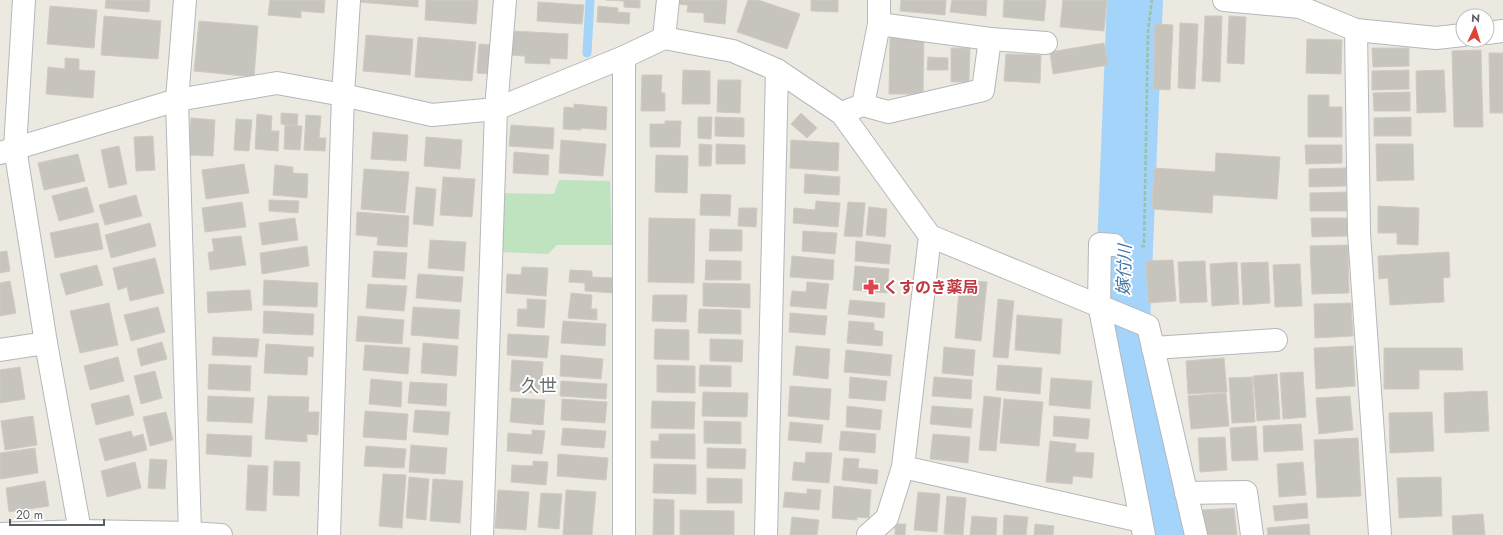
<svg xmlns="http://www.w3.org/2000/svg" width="1503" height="535" font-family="Jost,'Noto Sans JP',sans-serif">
<rect width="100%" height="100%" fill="#ece9e1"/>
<path fill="#bfe2bf" d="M559,180L610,181L612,245H557L548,254L499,252L501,193L554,194Z"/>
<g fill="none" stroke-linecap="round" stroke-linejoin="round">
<path stroke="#a4d4f9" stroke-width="9" d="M587,53L590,0"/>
<path stroke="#a4d4f9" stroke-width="56" d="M1135,0L1122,323L1171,535"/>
</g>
<g fill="#c7c4be" stroke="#d0cbc0">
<path d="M106,0H150L149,12L105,8Z"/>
<path d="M270,0H325L324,13L301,11V18L268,15Z"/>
<path d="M359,0H418V7L358,2Z"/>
<path d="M426,0H478L476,24L425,20Z"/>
<path d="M606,0H640V8L624,7V1Z"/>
<path d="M678,0H727L725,24L704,22V13L687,12L688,5L677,4Z"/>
<path d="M748,0H758L800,14L787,49L737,32Z"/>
<path d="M811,0H838V12L811,11Z"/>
<path d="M901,0H946L945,15L900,11Z"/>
<path d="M952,0H987L986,16L950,12Z"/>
<path d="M1004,0H1046L1044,21L1003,17Z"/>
<path d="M1063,0H1107L1104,31L1060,27Z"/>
<path d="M538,2L584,5L582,24L537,21Z"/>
<path d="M50,6L97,10L94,48L47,44Z"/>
<path d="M598,6L618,8V12L630,13L629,24L597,22Z"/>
<path d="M104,16L161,21L158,59L101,55Z"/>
<path d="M1205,16H1222L1220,82L1202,81Z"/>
<path d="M1229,16L1246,17L1244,64L1227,63Z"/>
<path d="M199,21L258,26L254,77L194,71Z"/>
<path d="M1180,23L1198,24L1195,89L1178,88Z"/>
<path d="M1155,24L1173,25L1170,90L1153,89Z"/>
<path d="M513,31L568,34L567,59L550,58V64L525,63V56L511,55Z"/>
<path d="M366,35L413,39L410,75L363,71Z"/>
<path d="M418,37L476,42L472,81L415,77Z"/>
<path d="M890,38H924L923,94H889Z"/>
<path d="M1307,39L1342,40L1341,74L1306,73Z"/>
<path d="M1104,43L1108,65L1053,74L1050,52Z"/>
<path d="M479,44L495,45L493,74L477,73Z"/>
<path d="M951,48H970L969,82H951Z"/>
<path d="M1372,48H1409V66L1373,67Z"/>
<path d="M1481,50L1483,127H1454L1452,51Z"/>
<path d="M1489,53H1503V113H1490Z"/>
<path d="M1006,54L1041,55L1040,83L1004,81Z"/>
<path d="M928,57L948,58V70H927Z"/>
<path d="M65,58L79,59V70L95,71L93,98L46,94L48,67L65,69Z"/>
<path d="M683,70L710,71V104H682Z"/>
<path d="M1409,70V89L1372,90V71Z"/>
<path d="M1444,70L1446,112L1417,113L1416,71Z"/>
<path d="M642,75H662L661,93H665V111H641Z"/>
<path d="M718,80H741L740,113L717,112Z"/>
<path d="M1410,92V111H1374L1373,93Z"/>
<path d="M1308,95H1329V107H1342V137H1308Z"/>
<path d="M574,104L607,107L606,130L581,128V130L563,129L564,107L574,108Z"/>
<path d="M281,113L298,114L297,126L281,124Z"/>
<path d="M801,113L817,128L807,138L791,124Z"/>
<path d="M257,114L272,116L271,131H279L278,151L255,149Z"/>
<path d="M306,115L321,116L319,138H326L325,151L304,150Z"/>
<path d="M698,117H712L711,139L698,138Z"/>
<path d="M715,117L744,118V137L715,136Z"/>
<path d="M1411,117V136H1374V118Z"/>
<path d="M191,118L215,120L213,156L188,155Z"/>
<path d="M236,119L252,120L249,151L234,150Z"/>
<path d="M665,121H681L680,147H650V124H665Z"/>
<path d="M285,125L302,126L300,150L284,149Z"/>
<path d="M511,125L554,128L553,149L509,146Z"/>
<path d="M373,132L408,135L406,161L371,159Z"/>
<path d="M153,136L155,170L136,171L134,137Z"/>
<path d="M426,137L462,140L460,169L424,166Z"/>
<path d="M561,140L606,144L603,176L559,173Z"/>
<path d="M791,140L839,143L838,171L790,168Z"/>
<path d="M699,144L712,145L711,166H699Z"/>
<path d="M716,144L745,145V164H716Z"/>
<path d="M1376,144H1413L1414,180L1377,181Z"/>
<path d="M1305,145H1342V163L1306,164Z"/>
<path d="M119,146L127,184L109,188L101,150Z"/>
<path d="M514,152L549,155L548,175L513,173Z"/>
<path d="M1216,153L1280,157L1277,199L1213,195L1212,213L1152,209L1154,168L1215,172Z"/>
<path d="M78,154L85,181L44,190L38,163Z"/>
<path d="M656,155L688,156L687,193L655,192Z"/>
<path d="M244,164L249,193L206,199L202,170Z"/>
<path d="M275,165L293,167V173L308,174L307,198L273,195Z"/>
<path d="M1346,168V186L1309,187V169Z"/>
<path d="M364,169L409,172L405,213L361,209Z"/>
<path d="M805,174L840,177L839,195L804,193Z"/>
<path d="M443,177L475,179L472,217L440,215Z"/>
<path d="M87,187L94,212L59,221L52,196Z"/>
<path d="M416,187L436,189L433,226L413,224Z"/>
<path d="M1346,192L1347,211H1310V193Z"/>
<path d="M701,194L731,195L730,216L700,215Z"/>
<path d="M136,195L142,216L105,225L99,205Z"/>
<path d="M269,200L299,201L298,213L269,211Z"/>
<path d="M816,201L840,203L838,227L793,223L794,208L815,210Z"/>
<path d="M242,202L246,227L205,232L202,208Z"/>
<path d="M848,202L865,203L862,237L844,236Z"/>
<path d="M1378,206L1419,208L1418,245L1397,244V233H1378Z"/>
<path d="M869,207L887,209L885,237L866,235Z"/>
<path d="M739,208H757L756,227L738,226Z"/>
<path d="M357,212L409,216L407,247L377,245L378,237L356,235Z"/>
<path d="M295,218L298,240L262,245L259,223Z"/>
<path d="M649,218L695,219L694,283L648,282Z"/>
<path d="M1311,218H1348V236L1312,237Z"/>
<path d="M98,223L103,249L55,258L50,233Z"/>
<path d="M150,223L156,246L111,258L105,235Z"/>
<path d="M710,229L742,230V251H709Z"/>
<path d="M803,231L837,233L835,254L802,251Z"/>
<path d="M241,236L246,265L210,270L208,253L214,251L212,239Z"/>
<path d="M430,240L466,242L464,271L428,268Z"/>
<path d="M856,241L891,245L889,264L855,261Z"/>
<path d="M1348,245L1349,293L1312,294L1310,246Z"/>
<path d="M307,246L309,266L262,274L260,253Z"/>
<path d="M7,251L10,271L0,273V252Z"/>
<path d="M374,251L407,253L405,279L372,277Z"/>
<path d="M1449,252L1450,277L1443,278L1444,302L1390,305L1388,278L1379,279L1378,256Z"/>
<path d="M792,256L834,260L833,280L790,277Z"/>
<path d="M155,258L164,293L130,301L127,287L118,290L113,268Z"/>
<path d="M706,260L741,261V280H705Z"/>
<path d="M1173,260L1176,301L1148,303L1146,261Z"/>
<path d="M1205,261L1207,302L1180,303L1178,262Z"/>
<path d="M1237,262L1239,304L1212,306L1210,264Z"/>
<path d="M1268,262L1270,303L1243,305L1241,263Z"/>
<path d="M1300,264L1302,306L1275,307L1273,265Z"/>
<path d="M97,265L103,285L66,295L60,274Z"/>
<path d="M855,266L889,269L887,293L853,290Z"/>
<path d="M522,267L548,268L546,296L506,293L507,274L521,275Z"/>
<path d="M570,270L592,271V277L614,278L613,293L585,291V283L569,282Z"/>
<path d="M418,274L463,277L461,302L416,298Z"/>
<path d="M264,280L318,283L317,307L263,305Z"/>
<path d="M960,280L987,282L981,341L955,338Z"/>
<path d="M10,281L16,313L0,316V283Z"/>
<path d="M807,282L829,284L826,309L790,306L792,291L806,292Z"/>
<path d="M703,283L750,284V308L703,306Z"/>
<path d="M368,284L407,286L404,311L366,308Z"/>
<path d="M250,290L252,310L208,313L207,292Z"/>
<path d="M571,293L592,295L591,309H597V320L568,318Z"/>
<path d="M653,295H687L686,322L652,321Z"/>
<path d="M527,299L546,300L544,328L517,326L518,309H527Z"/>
<path d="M998,299L1014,301L1008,358L993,357Z"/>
<path d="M850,300L885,303L884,318L848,314Z"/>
<path d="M109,303L118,345L80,353L70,311Z"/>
<path d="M1351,303L1353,336L1315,338L1314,304Z"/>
<path d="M158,307L165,332L131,341L124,315Z"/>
<path d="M413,307L460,310L458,339L411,335Z"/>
<path d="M699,309L741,310V334L698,333Z"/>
<path d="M264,311L314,314L313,335L263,333Z"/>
<path d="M790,313L827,316L825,335L789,332Z"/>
<path d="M1017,315L1062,319L1060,354L1015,350Z"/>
<path d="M358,316L404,320L402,344L356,341Z"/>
<path d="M563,321L606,324L605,346L561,343Z"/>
<path d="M849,321L874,323V330L883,332L882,346L847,343Z"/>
<path d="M655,329L689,330V360L654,359Z"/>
<path d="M508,334L549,336L547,358L507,355Z"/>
<path d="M213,337L259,339L257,357L212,355Z"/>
<path d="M710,339L743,340L742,362L710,361Z"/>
<path d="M162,342L167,359L141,366L137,349Z"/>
<path d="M423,343L458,346L456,376L421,373Z"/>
<path d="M266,344L314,347L313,357L308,356L307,375L264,373Z"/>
<path d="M365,345L410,348L408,374L363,370Z"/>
<path d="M796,346L830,349L828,379L793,375Z"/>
<path d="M1353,346L1355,386L1316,389L1314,348Z"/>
<path d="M944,347L975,350L973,376L942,373Z"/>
<path d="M1384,348H1462L1463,370H1419V389H1384Z"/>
<path d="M846,350L892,355L890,376L844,372Z"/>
<path d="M561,355L603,359L601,379L560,376Z"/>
<path d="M118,357L124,381L90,390L84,366Z"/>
<path d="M1224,358L1227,392L1188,394L1186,361Z"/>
<path d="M512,360L543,362L541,393L510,391Z"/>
<path d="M209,364L251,366L250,391L208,389Z"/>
<path d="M657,365L695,366V393L657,392Z"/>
<path d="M700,365L731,366V387L699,386Z"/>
<path d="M998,365L1042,368L1040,394L996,390Z"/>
<path d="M20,367L25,399L0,403V370Z"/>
<path d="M155,371L162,398L141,404L134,376Z"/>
<path d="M1303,372L1306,417L1283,419L1280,373Z"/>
<path d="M1277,374L1280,419L1257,421L1253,376Z"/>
<path d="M850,377L887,381L885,401L849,398Z"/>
<path d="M934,377L972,380L971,399L932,396Z"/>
<path d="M1252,377L1255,422L1232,423L1229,378Z"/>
<path d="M1051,378L1092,381L1090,409L1049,405Z"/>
<path d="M371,379L402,382L401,407L369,404Z"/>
<path d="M561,381L607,384L606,399L560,396Z"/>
<path d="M410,382L447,384L446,406L408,403Z"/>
<path d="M790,386L831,389L829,420L788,416Z"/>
<path d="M1487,391L1489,431L1445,433L1444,393Z"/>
<path d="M703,392L748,393L747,417L702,416Z"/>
<path d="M1226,393L1229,426L1191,429L1188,396Z"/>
<path d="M129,395L134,415L96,425L91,404Z"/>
<path d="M208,396L254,398L252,423L207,421Z"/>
<path d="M268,396L309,397L308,412H319L318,435L307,434V442L265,439Z"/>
<path d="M984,396L1001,398L996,451L979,450Z"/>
<path d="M1350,396L1353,430L1319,434L1316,398Z"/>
<path d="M512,398L545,400L543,425L510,422Z"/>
<path d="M562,399L607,402L605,423L561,420Z"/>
<path d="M1004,399L1043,402L1039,446L1000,443Z"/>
<path d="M652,401L695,402L694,429L651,428Z"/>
<path d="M847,406L882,410L880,430L846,427Z"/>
<path d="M932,406L973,409L971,428L930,424Z"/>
<path d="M415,410L450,412L448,435L413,432Z"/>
<path d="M365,411L408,414L406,440L363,437Z"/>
<path d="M166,412L173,440L150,446L143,417Z"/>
<path d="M1432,412L1434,451L1390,453L1389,413Z"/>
<path d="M33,416L37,445L5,450L1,421Z"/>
<path d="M1054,416L1090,419L1088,439L1053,436Z"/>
<path d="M704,421L741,422V444L704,443Z"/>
<path d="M790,422L823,425L821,443L788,440Z"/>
<path d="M1301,424L1303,450L1264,452L1263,426Z"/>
<path d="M1256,426L1258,460L1232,461L1230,428Z"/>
<path d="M563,428L606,431L604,448L561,445Z"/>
<path d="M532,430L545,431L542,454L507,451L508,433L532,435Z"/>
<path d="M131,431L133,437L143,434L147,450L105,461L99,439Z"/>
<path d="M841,431L876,434L875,453L839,450Z"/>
<path d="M207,434L252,436L251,457L206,454Z"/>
<path d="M659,434H695V459L651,458V441H659Z"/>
<path d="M933,434L970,437L968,463L930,459Z"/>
<path d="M1225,437L1227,470L1200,472L1198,438Z"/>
<path d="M1358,438L1361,496L1317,498L1314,440Z"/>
<path d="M1050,441L1076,444L1075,452L1094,453L1092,478L1073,476L1072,484L1046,482Z"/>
<path d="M411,445L447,448L445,474L409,472Z"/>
<path d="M366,446L406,449L404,468L364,466Z"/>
<path d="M35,448L38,473L0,479V453Z"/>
<path d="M707,448L746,449L745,469L707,468Z"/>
<path d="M806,452L832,453L829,483L792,480L794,462L805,463Z"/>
<path d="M558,454L608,458L606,480L557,476Z"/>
<path d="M844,458L859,459L858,468L878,470L877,484L842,480Z"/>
<path d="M150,459L167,460L165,489L148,488Z"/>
<path d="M274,461L300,462L299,496L273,495Z"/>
<path d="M533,461L548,462L546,485L511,482L512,465L533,466Z"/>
<path d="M135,462L141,488L107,497L101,471Z"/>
<path d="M1303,462L1306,495L1279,497L1277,464Z"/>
<path d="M654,464L696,465V494L653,493Z"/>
<path d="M248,465L268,466L266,511L246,510Z"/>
<path d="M383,474L406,475L402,528L379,526Z"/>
<path d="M409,477L429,479L426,520L406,518Z"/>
<path d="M1441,477L1442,516L1399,518L1397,478Z"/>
<path d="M707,478L742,479V503H707Z"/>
<path d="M433,479L463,481L460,523L430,521Z"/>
<path d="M45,481L49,506L9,512L6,488Z"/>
<path d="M834,486L871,490L869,518L857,517V520L832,518Z"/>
<path d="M807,489L821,490L819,510L783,507L785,492L807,494Z"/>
<path d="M498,490L529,492L526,530L495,528Z"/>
<path d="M566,490L596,492L592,535H563Z"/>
<path d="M918,492L940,494L937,532L914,530Z"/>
<path d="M541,493L562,494L559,529L538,527Z"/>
<path d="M947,496L966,498L963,535L944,534Z"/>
<path d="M654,499L674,500V535H653Z"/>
<path d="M1307,503L1308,518L1275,521L1273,506Z"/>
<path d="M1234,508L1237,535H1204L1202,510Z"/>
<path d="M680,510L734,511V535H680Z"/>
<path d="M1483,514L1485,535H1453L1452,516Z"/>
<path d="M1004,515L1028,517L1026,535H1003Z"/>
<path d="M972,516L997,518L996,535H970Z"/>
<path d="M792,517L819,520L817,535H790Z"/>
<path d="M895,524H906L905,535H895Z"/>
<path d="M1035,524L1054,526L1053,535H1034Z"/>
<path d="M1309,524L1310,535H1268L1267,528Z"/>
</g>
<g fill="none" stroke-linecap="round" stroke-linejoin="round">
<defs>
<g id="street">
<path d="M185,0L177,100L190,533"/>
<path d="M1224,0L1300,7L1356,30L1436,38L1463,35"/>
<path d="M879,24L990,39L1046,43"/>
<path d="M1356,30L1359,233L1380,535"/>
<path d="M1487,33L1503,31"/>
<path d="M664,38L668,0"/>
<path d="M624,57V535"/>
<path d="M863,105L888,112L983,90L990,39"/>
<path d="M849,110L863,105L879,24V0"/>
<path d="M0,153L177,100L277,83L343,95L432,115L496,109L624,57L664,38L733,51L777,70L842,114L930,236L1148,326L1196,535"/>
<path d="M1114,245L1100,244L1099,304L1144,535"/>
<path d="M1153,348L1276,340"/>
<path d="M0,350L46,343"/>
<path d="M903,467L1141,521"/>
<path d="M1186,493L1246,492L1252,535"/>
<path d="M0,534L80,531L46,343L15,148L24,0"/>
<path d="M79,535L80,531L190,533L221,535"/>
<path d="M329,535L343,95L349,0"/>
<path d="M482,535L496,109L505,0"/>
<path d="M766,535L777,70"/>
<path d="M868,535L887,518L903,467L930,236"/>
</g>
</defs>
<use href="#street" stroke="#b4b7bb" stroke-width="24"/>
<path stroke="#99c2a5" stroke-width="2.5" stroke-dasharray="4 2" stroke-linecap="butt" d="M1141,246H1144L1148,31L1152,0"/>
<use href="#street" stroke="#fff" stroke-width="22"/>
</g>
<defs>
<symbol id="pharmacy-bare" viewBox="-9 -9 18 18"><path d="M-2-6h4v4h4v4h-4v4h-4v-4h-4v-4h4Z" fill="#e0444e" stroke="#fff" stroke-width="2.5" paint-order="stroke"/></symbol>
</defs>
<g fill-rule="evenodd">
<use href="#pharmacy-bare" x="860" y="276" width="22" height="22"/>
</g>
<g text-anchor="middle" stroke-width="4" stroke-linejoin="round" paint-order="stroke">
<g font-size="16" font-weight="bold" fill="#be3a42" stroke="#fff" text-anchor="start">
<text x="883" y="293">くすのき薬局</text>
</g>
<g font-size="17" font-style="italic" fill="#4274a9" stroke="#fff">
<text transform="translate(1124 270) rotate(-88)" y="6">嫁付川</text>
</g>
<g font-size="18" fill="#6b6f73" stroke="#fff">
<text x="539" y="392">久世</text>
</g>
</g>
<g transform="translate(1475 28) rotate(4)"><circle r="19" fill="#ffffff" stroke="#bdbec0"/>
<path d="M0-3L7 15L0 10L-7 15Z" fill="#de4335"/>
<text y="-6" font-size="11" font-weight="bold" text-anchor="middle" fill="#5a5d61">N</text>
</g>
<path d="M10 519v6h94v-6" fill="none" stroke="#5a5d61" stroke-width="2"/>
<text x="16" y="519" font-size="12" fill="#5a5d61" stroke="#ffffff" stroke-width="3" paint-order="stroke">20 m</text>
</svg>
